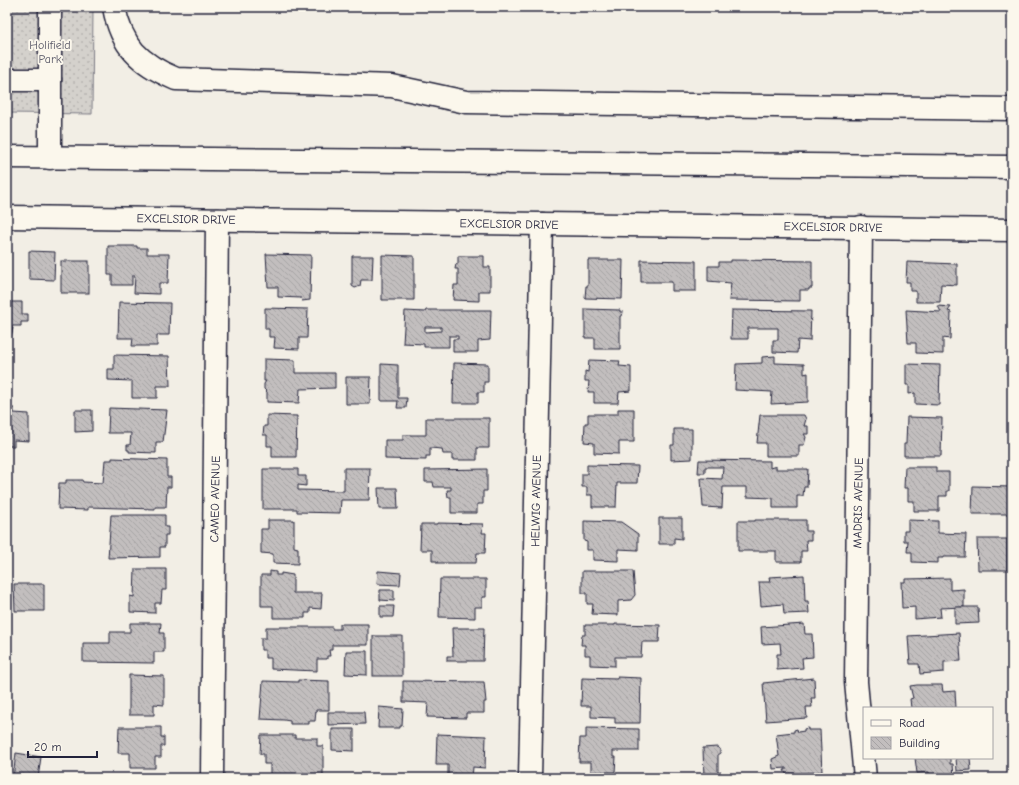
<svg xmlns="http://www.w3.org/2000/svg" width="1019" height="785" font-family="'Comic Neue',sans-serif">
<defs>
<pattern id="grass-dots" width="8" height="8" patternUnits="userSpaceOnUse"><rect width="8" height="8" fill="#d4d1cc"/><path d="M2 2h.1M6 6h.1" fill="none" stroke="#b6b3b0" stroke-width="1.8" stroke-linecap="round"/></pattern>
<pattern id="building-back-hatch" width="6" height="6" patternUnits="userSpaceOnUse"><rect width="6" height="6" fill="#c2bebe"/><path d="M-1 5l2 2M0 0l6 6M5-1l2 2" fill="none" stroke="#a6a3a4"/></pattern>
</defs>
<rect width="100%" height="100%" fill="#f2eee5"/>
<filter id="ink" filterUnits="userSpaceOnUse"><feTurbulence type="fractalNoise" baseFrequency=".025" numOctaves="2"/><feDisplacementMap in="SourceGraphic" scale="8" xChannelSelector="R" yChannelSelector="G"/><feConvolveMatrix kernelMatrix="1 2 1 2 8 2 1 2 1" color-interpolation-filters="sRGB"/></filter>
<g filter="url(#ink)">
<path fill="url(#grass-dots)" stroke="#7b7a84" d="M7,7H93L92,114L7,113Z"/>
<g fill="url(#building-back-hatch)" stroke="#22223b" fill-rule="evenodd">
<path d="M108,246H137V248H147V254H169L168,283H159V294L134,293L135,276H132V285H112V275H108Z"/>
<path d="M29,251L55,252L54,280L29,279Z"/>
<path d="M266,254L311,255L310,300L302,301L301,298L278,297V287H268Z"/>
<path d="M382,255L414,256V300H382Z"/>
<path d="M352,256H373L372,280H361L360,286L355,288L352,286Z"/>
<path d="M458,256H484V267H490V291H479V301L453,300L454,285H458V269H455L456,264H458Z"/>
<path d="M588,260H623L622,299L585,298L586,286H588Z"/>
<path d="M641,260L696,261V291H672V282H641Z"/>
<path d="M731,260L812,261V288H809V290H800V301L729,300L731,283L708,281V266H719V262H731Z"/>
<rect x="61" y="261" width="28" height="32"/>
<path d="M907,262L957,264V285L941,284L940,302H916V291H910V282H906Z"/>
<path d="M7,302H22V314H28V322H21V326H11V328H13L11,337H7Z"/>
<path d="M119,302L170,303L169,335H157V346H132L133,338H118Z"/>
<path d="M938,306L951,307L948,311L951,312L950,339L943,338V354L916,353V343H908L906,310L941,312Z"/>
<path d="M265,308L308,309L307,338H299V349L274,348L275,337H269V329H265Z"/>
<path d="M585,309L620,310V312H623L622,316H620V349H595V338H585Z"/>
<path d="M426,310H491L490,340L478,341V352H453V339H458V336H449V347H424V344L403,343L405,311L425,312ZM425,327H441V331L425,332Z"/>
<path d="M732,310L811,311L810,341L798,340L797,353L773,352V340H778V328H748V339H731Z"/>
<path d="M114,355L169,356L170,386H157V398H132V381L108,380V369H114Z"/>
<path d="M775,356V363L804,364V374L808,373V402L771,404L772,392L735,390L736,364L762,363V357Z"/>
<path d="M264,359L295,360V373H335V388L300,389L299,403L267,402V392L264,389V384L266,381H264Z"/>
<path d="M589,360L620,361L619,366L631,367V391L619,392L618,403H594V392H588L589,381H585V371L588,372Z"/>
<path d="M454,363L488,364V382H484V392H478V403H453Z"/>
<path d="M381,364L398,365V398H407L406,408H397L398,401H381Z"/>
<path d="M906,364L940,365L939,405L915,404V393L909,394V385H906Z"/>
<path d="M346,377H371L370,404H346Z"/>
<path d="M7,404H10V408H14V413L29,414V441L14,440V446H7Z"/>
<path d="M109,408L167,410L163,442H156V453L129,452V450H127V445H130L131,433H108Z"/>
<path d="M618,409H634V442H619V454L594,453V443L584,442L585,423H588V414H618Z"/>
<path d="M75,410H92V431L75,432Z"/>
<path d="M267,415L297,416L296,457H272V446H267V435H263L264,426H267Z"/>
<path d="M760,415H804L806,419L804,426H808V434H804L806,437L804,445H799V456H766V443H757Z"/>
<path d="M907,417L942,418L941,456H904V444H906Z"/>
<path d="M426,418H489V448H477V460H452V454H443L442,449L430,448V456H426V460L385,459V440H403V435H426Z"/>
<path d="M674,429H692V459L671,460V445H674Z"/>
<path d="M112,458L167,460V477H171V487H167L166,507H155V509L88,507V510L58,509L59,483H66V480H82L83,482L103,483L105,460H112Z"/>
<path d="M699,460L770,461V468L776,466V469H808L807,487H804L803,496H797V508H773V498L747,497V487H723L722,508L703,507L701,478L722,479L723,467H705V473H698Z"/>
<path d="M587,465L638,466L637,483H617L616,507H592V495H587V487H582V474H587Z"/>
<path d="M905,467H936V472H949V491H947V496H939V511H914V501H908V488H904Z"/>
<path d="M344,468H370L369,500H341L340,513L297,512V509H263V469H298V476H306V486L298,485V490L344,491Z"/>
<path d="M487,469V491H483V504H477V513H451V497H448L447,490H451V487H434L433,482H425V470Z"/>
<path d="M973,486L1011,487L1010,514H972Z"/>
<path d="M378,488H397L398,509H379Z"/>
<path d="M111,515H165V527H168V535H165V547H160V557L108,558Z"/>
<path d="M659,518H682V539L674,538V544H659Z"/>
<path d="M268,520H294V547L298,548V564L273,563V554L261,553V529H268Z"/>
<path d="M755,520H806V531H811V540H806L807,551H801V562H776V551H738V521H755Z"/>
<path d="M908,520L938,521V533L966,534L965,557H943V558H938V563L912,562V552H907L908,541H904V531H908Z"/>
<path d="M584,521L621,522L638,534V550L618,549V561L593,560V550H587V542L584,541Z"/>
<path d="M437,523L483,524L482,533H486L485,553H477L476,563H437V561H432V550H420L421,524H437Z"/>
<path d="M977,539H1007V570H978Z"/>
<path d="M135,569H166V590H162L161,603H155V613L130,612V596L134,597Z"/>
<path d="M270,571L276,572V575H281V573L293,575V593H322L321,609L310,608V613H305V618H273V606H261V575H270Z"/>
<path d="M378,571L401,573L400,585L377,584Z"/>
<path d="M582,571H633L635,595L631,600L618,601V615L592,614L593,604H587V593H582Z"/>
<path d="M804,575L805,601H808L809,613L784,614L783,604L761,606L759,582H770L769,577Z"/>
<path d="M950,578V590L964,589V607L940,608L941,617L915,619V607L902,608L901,582H905V579Z"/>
<path d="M440,579H486V597H482V607H475V618L439,617Z"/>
<path d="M14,584H44V611H15Z"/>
<path d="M380,590H394V601L380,600Z"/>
<path d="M380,606H394L393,617H380Z"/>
<path d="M955,607H978L979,623L955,624Z"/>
<path d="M130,623H161L160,633H164V652H154V663L83,662V643H110V632H130Z"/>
<path d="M340,624H368V645H332V650H329L330,656H327V659H317V671L271,669V658H265V650H261V638H266V627H332V629H340Z"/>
<path d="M615,624L660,625L659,642H642L641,657H615V666L590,665V655H585V645H581L582,635H585V625H615Z"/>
<path d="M804,624L805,634H812L813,657L802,658L803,668L777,670V654H781L780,643L762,644L761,627Z"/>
<path d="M452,628H484L483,661H447V656H453Z"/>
<path d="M959,633L961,661L944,662V672L920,674L919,664H910L908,636Z"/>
<rect x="373" y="636" width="29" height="40"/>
<path d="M346,651H367V675L345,674Z"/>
<path d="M129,675L164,676V705L154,704V715H129Z"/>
<path d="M617,677L641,678L640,723H615V718L591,717V706H581L582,678L617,679Z"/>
<path d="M814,678L815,698H811L812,707H806L807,718L766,721L763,683Z"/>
<path d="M298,680L329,681V710H316L315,721H309V724H290V721L284,720L260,719L263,681L298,682Z"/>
<path d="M403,681L484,682L486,702H484V713H466V718L427,717L428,703L403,702Z"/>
<path d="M917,685H942L943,692L955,691L956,708H911L910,699L913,698L910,686Z"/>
<path d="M379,707L403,709L402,726H400V728H378Z"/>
<path d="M328,712H364L365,724L328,725Z"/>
<path d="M119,727H161V737H164V746H161V757H155V768H130V753H118Z"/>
<path d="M586,728L639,729V751H613V757H616L615,772H591V762H579L580,738H586Z"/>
<path d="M808,728V730H820L822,772L786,774L784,770H786V768L773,769L772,759L779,756L776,734L794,732V730L797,729L798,732L804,731V729Z"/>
<path d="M332,729H354V751L332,750Z"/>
<path d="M437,734L486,736L485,768L473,767L472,778H448V765H436Z"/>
<path d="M261,735H295V738H317V746H323V776L270,775V764H264V754H260Z"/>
<path d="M717,747L720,749V754H718V773L721,772V778H704L703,748Z"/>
<path d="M16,753L41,757L38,778H13Z"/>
<path d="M915,758H950V764H953L954,778H929V772L917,773Z"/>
<path d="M956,758H970L971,770L957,771Z"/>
<path d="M105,776H133V778H153H105Z"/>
</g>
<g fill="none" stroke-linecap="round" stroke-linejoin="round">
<defs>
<g id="minor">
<path d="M50,7V158"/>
<path d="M114,7C121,46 140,64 176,79L392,86L466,102L1012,109"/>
<path d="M7,80H50"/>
<path d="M7,217L1012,230"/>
<path d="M861,227L856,682L865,778"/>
<path d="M212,778L217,220"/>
<path d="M530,778L542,224"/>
</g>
<path id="major" d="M7,157L1012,167"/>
</defs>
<use href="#minor" stroke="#22223b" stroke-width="25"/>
<use href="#major" stroke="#22223b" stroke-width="25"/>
<use href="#minor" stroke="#fbf7ec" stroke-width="22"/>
<use href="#major" stroke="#fbf7ec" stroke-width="22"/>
</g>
</g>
<g text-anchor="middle" stroke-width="4" stroke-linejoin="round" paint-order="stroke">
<g font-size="12" fill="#575766" stroke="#fbf7ec">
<text x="50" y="49">Holifield<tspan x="50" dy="14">Park</tspan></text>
</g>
<g font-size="12" fill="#22223b" stroke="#fbf7ec">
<text transform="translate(186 219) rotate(1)" y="4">EXCELSIOR DRIVE</text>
<text transform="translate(509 224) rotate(1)" y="4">EXCELSIOR DRIVE</text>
<text transform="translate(833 227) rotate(1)" y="4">EXCELSIOR DRIVE</text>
<text transform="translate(215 499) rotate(-89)" y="4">CAMEO AVENUE</text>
<text transform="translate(536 501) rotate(-89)" y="4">HELWIG AVENUE</text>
<text transform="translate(858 503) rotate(-89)" y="4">MADRIS AVENUE</text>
</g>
</g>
<rect width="1019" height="785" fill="none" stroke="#fbf7ec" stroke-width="24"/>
<rect x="12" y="12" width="995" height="761" fill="none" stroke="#22223b" stroke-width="1.5" filter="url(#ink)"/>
<rect x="863" y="707" width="130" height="52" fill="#fbf7ec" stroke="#a4a2a5"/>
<rect x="871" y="720" width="20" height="6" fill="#fbf7ec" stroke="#a4a2a5"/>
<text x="899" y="727" font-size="12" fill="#22223b">Road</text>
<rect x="871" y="737" width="20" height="12" fill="url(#building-back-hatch)" stroke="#a4a2a5"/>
<text x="899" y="747" font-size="12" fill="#22223b">Building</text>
<path d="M28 751v6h69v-6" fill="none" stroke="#22223b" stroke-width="2"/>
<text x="34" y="751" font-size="12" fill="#22223b" stroke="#fbf7ec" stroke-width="3" paint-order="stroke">20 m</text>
</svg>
